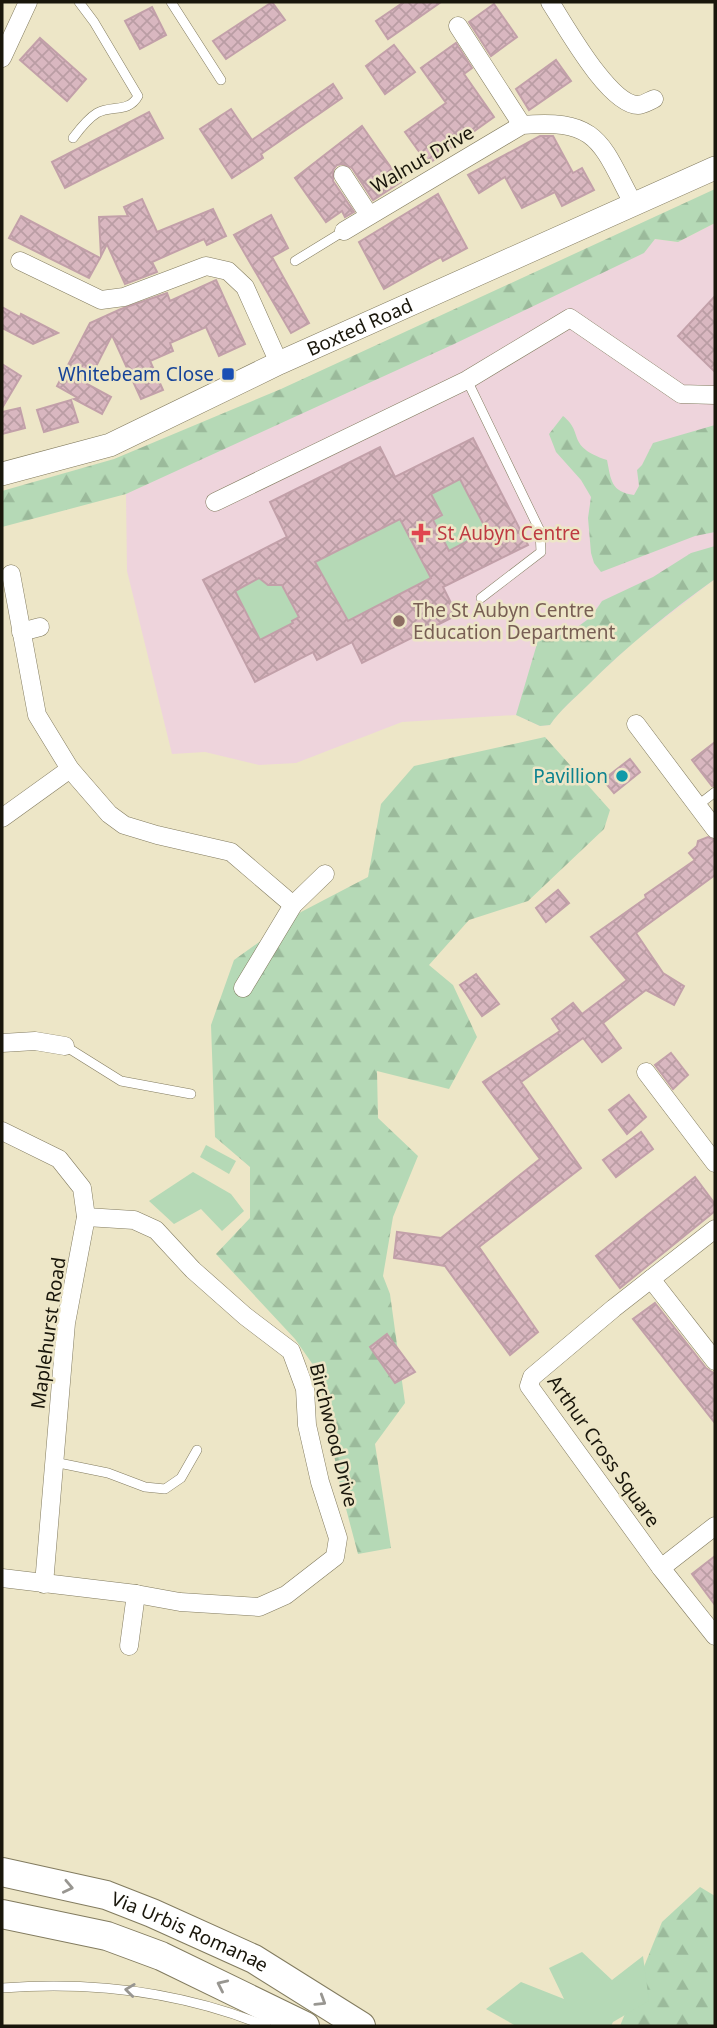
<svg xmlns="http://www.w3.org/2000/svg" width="717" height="2028" font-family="'Noto Sans',sans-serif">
<defs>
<pattern id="forest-firs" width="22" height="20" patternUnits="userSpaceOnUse" patternTransform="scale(1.75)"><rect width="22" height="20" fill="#b5d9b6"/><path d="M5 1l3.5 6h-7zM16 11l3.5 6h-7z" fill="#9bba9b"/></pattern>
<pattern id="building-cross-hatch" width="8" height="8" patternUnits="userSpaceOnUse" patternTransform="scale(1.75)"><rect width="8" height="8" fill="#d9b7c0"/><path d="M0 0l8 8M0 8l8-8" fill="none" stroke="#ba9da4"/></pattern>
</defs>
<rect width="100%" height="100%" fill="#ede6c7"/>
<path fill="#eed4dc" d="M715,223V579L635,641L598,675L556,716L550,725L540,726L516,715L402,722L296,763L259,765L205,752L172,754L127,571L126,494L648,246L655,239L678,242Z"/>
<g fill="url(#forest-firs)">
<path d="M715,189V223L678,242L655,239L644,253L452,345L126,494L2,527V491L114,459L281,389Z"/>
<path d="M563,416C585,433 565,446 607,460C611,480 611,492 634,495L639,486L637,470L642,465L653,443L715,425V532L695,536L601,572L594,563L591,553L588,518L591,497L581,480L556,452L549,434Z"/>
<path d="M715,546V579C670,611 626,647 587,686C574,699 560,710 550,725L540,726L516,715L539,637L568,634L591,617L602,601L653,577L691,553Z"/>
<path d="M545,737L610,810L604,829L528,901L469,920L429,965L453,985L477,1037L449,1089L377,1071L378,1118L418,1156L393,1217L383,1276L390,1294L405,1403L375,1444L391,1548L358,1554L340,1486L318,1372L295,1339L216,1254L250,1218V1167L215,1137L211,1025L234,960L301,912L368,877L381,804L414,766Z"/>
<path d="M700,1887L715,1896V2026H620L662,1922Z"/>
</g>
<g fill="#b5d9b6">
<path d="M460,479L487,531L449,551L433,520L442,515L431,494Z"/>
<path d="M400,519L431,578L348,621L315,562Z"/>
<path d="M262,577L279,580L286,592L294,588L308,613L292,621L298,629L270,635L260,640L235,591Z"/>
<path d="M206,1145L236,1161L229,1174L200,1157Z"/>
<path d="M193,1172L231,1194L244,1211L222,1231L201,1209L174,1224L149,1201Z"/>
<path d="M582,1952L612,1980L643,1956L649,2001L613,2022L611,2026H516L486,2009L521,1982L564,1999L549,1968Z"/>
</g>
<g fill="url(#building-cross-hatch)" stroke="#c2a0a9" stroke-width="2" fill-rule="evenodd">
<path d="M272,2L285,20L226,59L213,41Z"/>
<path d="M404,2H441L388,39L376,21Z"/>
<path d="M494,4L517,37L491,56L469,22Z"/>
<path d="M152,7L166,35L140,49L125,21Z"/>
<path d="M40,38L86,79L67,101L20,60Z"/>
<path d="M456,43L472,68L464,74L494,117L428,164L405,132L446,103L421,68Z"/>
<path d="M394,45L415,72L385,94L366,66Z"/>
<path d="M556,60L571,81L529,110L516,89Z"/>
<path d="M333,84L342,98L261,154L263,158L232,178L200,129L231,109L252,140Z"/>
<path d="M149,112L163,138L65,188L52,162Z"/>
<path d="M362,126L401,182L373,200L352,168L343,164L337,165L333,170V181L354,212L345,217L342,211L326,222L295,178Z"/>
<path d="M540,136H553L573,173L582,168L594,190L562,206L555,192L522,208L505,177L479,193L468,175Z"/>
<path d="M438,194L467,248L443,261L441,257L384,289L359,242Z"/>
<path d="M142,199L157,232L213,209L226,236L207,245L204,239L152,262L157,272L125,284L107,244L101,256L99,217L128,216L124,207Z"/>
<path d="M271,215L288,248L272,257L309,323L291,333L234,235Z"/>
<path d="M21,216L100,258L89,278L9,238Z"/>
<path d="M216,280L245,344L219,356L206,327L170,343L173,351L150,361L163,390L141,399L112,335L87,384L111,397L102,414L74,399L78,398L57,386L90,323L121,309L167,293L170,301Z"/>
<path d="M715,296V372L678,336Z"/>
<path d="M2,307L20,317L21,314L58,333L33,344L2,328Z"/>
<path d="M2,364L21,376L2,408Z"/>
<path d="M71,400L78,422L44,432L37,410Z"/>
<path d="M20,408L25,428L2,434V412Z"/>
<path d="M473,438L528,545L443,587L457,615L362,663L352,642L317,660L313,652L255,682L203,580L287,537L270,502L380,447L395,477ZM460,479L487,531L449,551L433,520L442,515L431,494ZM400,519L431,578L348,621L315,562ZM259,578L268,585H282L299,617L292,621L293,623L260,640L235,591Z"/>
<path d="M715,742V785L712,786L692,760Z"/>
<path d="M630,759L640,772L614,793L603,780Z"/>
<path d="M708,837L715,840V875L636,933L663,973L684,986L674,1005L646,990L603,1023L621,1048L602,1062L583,1038L521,1082L581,1168L479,1247L538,1332L510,1355L445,1266L394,1258L397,1232L441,1238L540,1159L483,1082L560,1031L552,1019L573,1003L582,1014L627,980L591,937L646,898L645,895L695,860L689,853L697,846L698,841Z"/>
<path d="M558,890L569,903L546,922L536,908Z"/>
<path d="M476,974L499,1004L482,1016L460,985Z"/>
<path d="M671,1053L688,1075L673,1089L655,1065Z"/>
<path d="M629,1095L646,1117L627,1134L609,1110Z"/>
<path d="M641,1132L653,1149L616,1177L603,1160Z"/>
<path d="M695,1177L715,1204V1211L620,1288L596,1256Z"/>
<path d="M655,1303L706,1368L715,1374V1423L633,1319Z"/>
<path d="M387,1334L415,1372L395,1383L370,1347Z"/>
<path d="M715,1556V1605L692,1574Z"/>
</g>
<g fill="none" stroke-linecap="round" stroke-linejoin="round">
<defs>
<g id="service">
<path d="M171,2L221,80"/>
<path d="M73,138C79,130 87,119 97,113C111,105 129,113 138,96L94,22L79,2"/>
<path d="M295,261L344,231"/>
<path d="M467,380L540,531L541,552L481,598"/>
<path d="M697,806L715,792"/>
<path d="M65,1046L121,1081L191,1094"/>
<path d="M54,1462L108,1473L145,1487L165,1489L181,1478L197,1450"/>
<path d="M2,1988C93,1981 182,1992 266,2026"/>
</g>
<g id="minor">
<path d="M550,2C565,25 609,105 638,105C643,105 649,101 654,99"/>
<path d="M458,26L522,125"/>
<path d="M2,58L28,2"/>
<path d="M343,175L369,215"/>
<path d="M344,231L522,125C600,118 601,144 634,205"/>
<path d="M20,261L101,300L124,297L206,266L228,271L245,287L279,363"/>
<path d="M215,502L467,380L570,318L681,394L715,395"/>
<path d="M11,574L37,715L70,769L109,814L124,825L157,835L231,852L293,905"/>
<path d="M21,632L40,627"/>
<path d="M636,724L715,829"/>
<path d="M2,818L70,769"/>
<path d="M243,988L293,905L325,874"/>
<path d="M2,1043L35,1041L65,1046"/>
<path d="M646,1072L715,1163"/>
<path d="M2,1131L59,1159L82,1188L86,1217L66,1323L44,1584"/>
<path d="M715,1229L614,1308L532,1377L529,1386L661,1568L715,1636"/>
<path d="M651,1279L715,1361"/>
<path d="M661,1568L715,1526"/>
<path d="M2,1578L136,1594L180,1602L259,1607L286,1595L335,1557L338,1538L320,1482L307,1425L305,1389L291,1351L245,1316L193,1270L156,1230L134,1220L86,1217"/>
<path d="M129,1646L136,1594"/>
</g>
<g id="tertiary">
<path id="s1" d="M2,474L110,445L279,363L715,168"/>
</g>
<g id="primary">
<path id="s2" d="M2,1872L106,1895L152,1913L254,1959L361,2026"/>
<path d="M2,1914L107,1936L161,1956L305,2026"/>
</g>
</defs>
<use href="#service" stroke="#827b5f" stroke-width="10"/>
<use href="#minor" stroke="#827b5f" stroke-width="19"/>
<use href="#tertiary" stroke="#827b5f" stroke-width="24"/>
<use href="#primary" stroke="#827b5f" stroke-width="30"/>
<use href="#service" stroke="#fff" stroke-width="9"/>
<use href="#minor" stroke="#fff" stroke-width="18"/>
<use href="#tertiary" stroke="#fff" stroke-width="23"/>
<use href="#primary" stroke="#fff" stroke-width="28"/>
</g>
<defs><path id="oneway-chevron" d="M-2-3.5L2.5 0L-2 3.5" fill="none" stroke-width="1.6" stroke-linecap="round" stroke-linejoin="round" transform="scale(1.75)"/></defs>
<g stroke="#989691">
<use href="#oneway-chevron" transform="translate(68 1887) rotate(12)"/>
<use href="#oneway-chevron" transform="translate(222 1985) rotate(-155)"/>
<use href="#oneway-chevron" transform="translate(130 1990) rotate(-173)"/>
<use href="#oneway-chevron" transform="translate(321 2001) rotate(32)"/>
</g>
<rect fill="#1a4fb4" stroke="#ede6c7" stroke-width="2.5" x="221" y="367" width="14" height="14" rx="3.5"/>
<path fill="#e0444e" stroke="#ede6c7" stroke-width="2.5" d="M417.5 522.5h7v7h7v7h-7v7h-7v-7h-7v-7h7z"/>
<circle fill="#8d6e63" stroke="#ede6c7" stroke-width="2.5" cx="399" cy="621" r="7"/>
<circle fill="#0f9aa8" stroke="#ede6c7" stroke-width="2.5" cx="622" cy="776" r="7"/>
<g text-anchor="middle" stroke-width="5" stroke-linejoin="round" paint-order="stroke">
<g font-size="19" fill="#19160b" stroke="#ede6c7">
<text transform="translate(422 159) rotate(-30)" y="7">Walnut Drive</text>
<text dy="7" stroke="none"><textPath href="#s1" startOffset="388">Boxted Road</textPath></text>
<text transform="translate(48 1333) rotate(-82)" y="7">Maplehurst Road</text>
<text transform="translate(334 1435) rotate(76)" y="7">Birchwood Drive</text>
<text transform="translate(604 1451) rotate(55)" y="7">Arthur Cross Square</text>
<text dy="7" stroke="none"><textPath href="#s2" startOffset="198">Via Urbis Romanae</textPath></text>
</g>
<g font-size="19" fill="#164399" stroke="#ede6c7" text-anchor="end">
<text x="214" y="381">Whitebeam Close</text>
</g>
<g font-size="19" fill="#be3a42" stroke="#ede6c7" text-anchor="start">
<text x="437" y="540">St Aubyn Centre</text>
</g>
<g font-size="19" fill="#785e54" stroke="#ede6c7" text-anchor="start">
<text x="413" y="617">The St Aubyn Centre<tspan x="413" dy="22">Education Department</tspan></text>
</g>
<g font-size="19" fill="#0d838f" stroke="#ede6c7" text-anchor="end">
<text x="608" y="783">Pavillion</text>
</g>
</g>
<rect width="717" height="2028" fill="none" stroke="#19160b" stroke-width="7"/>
</svg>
